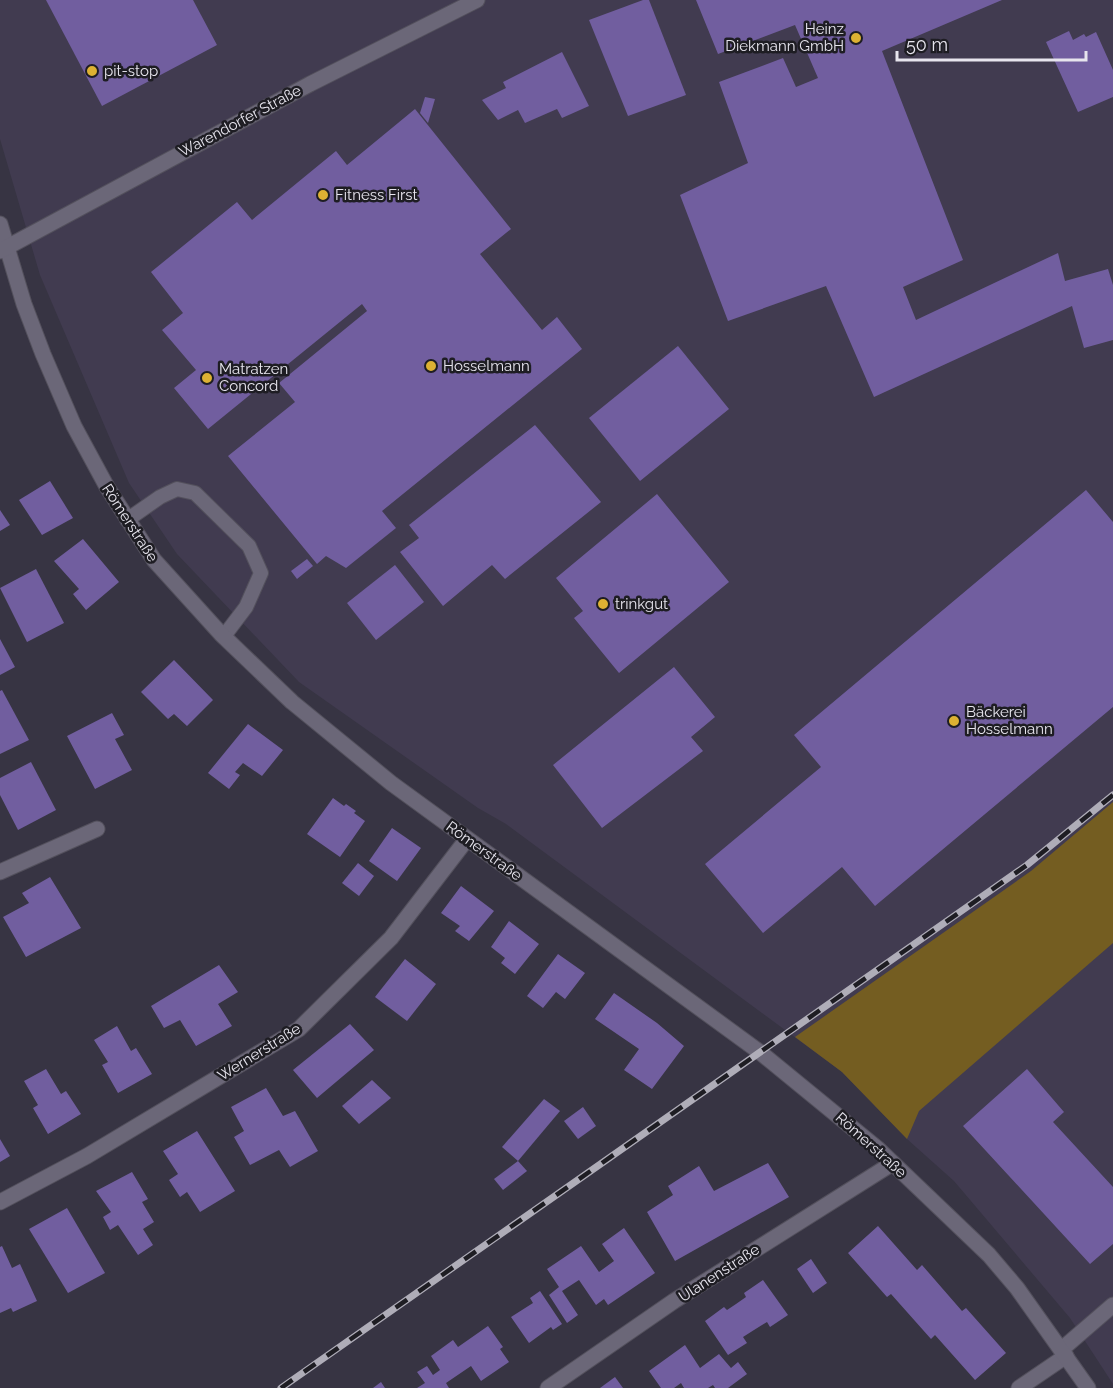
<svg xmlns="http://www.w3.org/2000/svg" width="1113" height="1388" font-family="Raleway,sans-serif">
<rect width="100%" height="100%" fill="#373443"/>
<path fill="#413b50" d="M0,0H1113V1384L1070,1318L954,1181L907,1139L842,1072L506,824L478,808L299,682L177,554L129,483L40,275L0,139Z"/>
<path fill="#745d21" d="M1113,802V943L919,1111L907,1139L842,1072L795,1037L1031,871Z"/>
<g fill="#715e9f">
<path d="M46,0H193L217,45L102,106Z"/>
<path d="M643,0H649L686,95L628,116L589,20Z"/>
<path d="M696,0H1002L882,51L963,260L903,287L916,320L1058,253L1065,281L1108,269L1113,285V340L1084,348L1072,306L874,397L826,286L728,321L680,195L748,163L719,82L783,58L796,87L818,78L795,25L718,54Z"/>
<path d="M1069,31L1073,40L1084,34L1086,37L1096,32L1113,70V97L1078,112L1046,42Z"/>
<path d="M562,52L589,106L562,118L557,109L525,123L518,110L498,120L482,100L506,88L503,82Z"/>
<path d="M425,97L435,99L428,123L420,113Z"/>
<path d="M415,109L511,229L480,254L542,330L557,317L582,349L382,511L396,528L346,568L326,556L317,564L228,456L295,402L279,383L367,311L362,304L208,429L174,388L196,370L162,330L183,313L151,272L237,202L252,220L336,151L347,165Z"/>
<path d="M678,346L729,409L640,481L589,418Z"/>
<path d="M535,425L601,502L505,579L492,565L443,606L400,552L419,538L409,525Z"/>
<path d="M50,481L73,518L42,535L19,500Z"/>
<path d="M1086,490L1113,522V707L875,906L842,867L763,933L705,864L821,767L794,735Z"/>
<path d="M657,494L729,582L619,673L574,618L583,611L556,578Z"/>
<path d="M0,510L10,525L0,531Z"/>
<path d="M83,539L119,582L86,610L73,594L79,589L54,561Z"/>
<path d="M307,559L313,566L297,579L291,571Z"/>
<path d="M395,565L424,602L376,640L347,603Z"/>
<path d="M36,569L64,623L27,642L0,588Z"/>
<path d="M0,639L15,667L0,675Z"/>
<path d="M174,660L213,700L187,726L174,714L168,719L141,692Z"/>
<path d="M674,667L715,717L691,737L703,751L602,828L553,765Z"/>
<path d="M2,690L29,740L0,754V691Z"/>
<path d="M112,713L124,735L115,739L132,770L95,789L67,736Z"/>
<path d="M248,724L283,750L262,776L243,763L235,772L240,775L229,789L208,773Z"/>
<path d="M31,762L56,810L18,830L0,795V778Z"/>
<path d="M333,798L344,806L346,804L356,811L354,813L365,821L340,857L307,834Z"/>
<path d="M392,828L421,848L397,881L369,861Z"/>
<path d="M358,863L374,876L359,896L342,883Z"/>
<path d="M50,877L81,928L26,957L3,917L29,903L22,893Z"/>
<path d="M461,886L494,911L469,941L455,931L460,926L441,913Z"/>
<path d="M509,921L539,944L515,974L501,963L505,958L491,947Z"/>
<path d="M558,954L585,973L565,999L556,992L543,1008L527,996Z"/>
<path d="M405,959L436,984L407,1021L375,997Z"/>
<path d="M219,965L238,992L218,1004L232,1026L196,1046L180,1020L164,1028L151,1006Z"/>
<path d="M614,993L657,1023L684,1046L652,1089L624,1070L639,1049L595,1019Z"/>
<path d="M350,1024L374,1050L317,1098L293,1070Z"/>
<path d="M117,1026L131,1051L136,1048L152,1074L118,1093L102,1065L108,1062L94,1040Z"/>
<path d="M46,1069L61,1094L66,1091L81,1114L48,1134L33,1108L38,1105L24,1081Z"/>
<path d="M1027,1069L1064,1112L1053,1122L1113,1187V1244L1090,1264L963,1126Z"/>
<path d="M372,1080L391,1098L359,1124L342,1106Z"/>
<path d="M266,1088L283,1116L295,1111L318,1151L290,1167L279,1150L250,1165L234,1137L244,1131L231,1107Z"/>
<path d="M544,1099L560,1111L518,1161L502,1147Z"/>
<path d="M583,1107L596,1126L578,1139L564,1121Z"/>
<path d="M197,1131L235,1191L200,1212L187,1192L180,1197L169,1180L178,1174L163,1151Z"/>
<path d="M0,1139L10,1156L0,1162Z"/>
<path d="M518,1161L527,1171L503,1190L494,1179Z"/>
<path d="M768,1163L789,1197L675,1261L647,1212L673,1195L668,1186L699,1166L714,1191Z"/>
<path d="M132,1172L148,1199L142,1202L154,1222L143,1229L153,1245L138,1255L118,1225L110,1230L103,1217L111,1212L96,1191Z"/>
<path d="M67,1208L105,1273L68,1293L29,1229Z"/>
<path d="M878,1226L917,1270L922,1265L962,1311L966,1308L1006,1353L975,1380L935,1335L931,1339L891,1294L887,1297L848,1253Z"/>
<path d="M624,1228L655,1273L608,1305L604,1299L596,1305L579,1280L562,1291L578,1315L567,1323L549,1295L559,1287L547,1269L581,1246L599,1272L614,1261L602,1244Z"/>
<path d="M2,1246L12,1268L20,1264L37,1301L13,1312L11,1308L0,1313V1247Z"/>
<path d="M811,1259L827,1283L813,1293L797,1269Z"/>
<path d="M763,1280L788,1315L770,1327L767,1322L754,1330L743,1337L747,1343L728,1355L705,1321L724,1307L727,1310L736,1304L746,1297L744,1293Z"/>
<path d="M540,1291L562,1324L553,1330L551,1327L529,1343L511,1317L533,1303L530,1298Z"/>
<path d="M488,1326L503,1347L500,1349L509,1362L481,1381L471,1366L446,1383L449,1388H417L425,1383L417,1372L427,1366L433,1375L440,1370L431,1356L453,1340L458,1347Z"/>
<path d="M685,1345L700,1368L719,1354L731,1368L738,1362L747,1374L728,1388H715L713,1385L708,1388H684L681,1383L674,1388H661L649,1371Z"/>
<path d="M615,1377L623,1388H600Z"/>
<path d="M381,1382L385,1388H373Z"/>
</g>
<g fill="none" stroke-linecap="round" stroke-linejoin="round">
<defs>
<path id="lane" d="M127,520L160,497L177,489L195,493L249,546L261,573L246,607L224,636"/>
<g id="street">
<path d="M0,872L97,829"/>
<path d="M0,1202L87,1156L299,1029L391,938L467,839"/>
<path d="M1062,1349L1113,1305"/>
<path d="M548,1388L674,1301L893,1163"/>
<path d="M1019,1388L1066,1356"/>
</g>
<g id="secondary">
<path d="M0,224L24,304L43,354L74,426L107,487L154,560L221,634L292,702L391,783L761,1053L877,1148L989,1255L1017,1288L1088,1388"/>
<path d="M0,251L310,84L477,0"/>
</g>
</defs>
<use href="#lane" stroke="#53505c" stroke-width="16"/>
<use href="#street" stroke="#53505c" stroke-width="17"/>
<use href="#secondary" stroke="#53505c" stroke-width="17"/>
<use href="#lane" stroke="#6b6778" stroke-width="14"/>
<use href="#street" stroke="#6b6778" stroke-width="15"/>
<use href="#secondary" stroke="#6b6778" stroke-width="15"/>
<defs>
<path id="rail" d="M281,1388L1027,865L1113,795"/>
</defs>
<use href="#rail" stroke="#afadb8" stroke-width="7"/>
<use href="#rail" stroke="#1e1d23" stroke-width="4.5" stroke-dasharray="14" stroke-linecap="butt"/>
</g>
<g fill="#ddb133" stroke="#1e1d23" stroke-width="2">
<circle cx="856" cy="38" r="6"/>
<circle cx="92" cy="71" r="6"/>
<circle cx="323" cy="195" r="6"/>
<circle cx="431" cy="366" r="6"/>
<circle cx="207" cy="378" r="6"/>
<circle cx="603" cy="604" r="6"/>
<circle cx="954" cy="721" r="6"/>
</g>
<g text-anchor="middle" stroke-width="5" stroke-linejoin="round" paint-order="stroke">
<g font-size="15" fill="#e7e5ee" stroke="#1e1d23" text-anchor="start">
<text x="844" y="34" text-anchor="end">Heinz<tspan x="844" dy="17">Diekmann GmbH</tspan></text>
<text x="104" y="76">pit-stop</text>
<text x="335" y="200">Fitness First</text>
<text x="443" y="371">Hosselmann</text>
<text x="219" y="374">Matratzen<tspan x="219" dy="17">Concord</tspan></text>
<text x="615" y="609">trinkgut</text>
<text x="966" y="717">Bäckerei<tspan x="966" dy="17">Hosselmann</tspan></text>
</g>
<g font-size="15" fill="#e7e5ee" stroke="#1e1d23">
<text transform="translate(240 121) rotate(-28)" y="5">Warendorfer Straße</text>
<text transform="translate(130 523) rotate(57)" y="5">Römerstraße</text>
<text transform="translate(484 851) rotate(36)" y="5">Römerstraße</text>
<text transform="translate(259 1052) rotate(-32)" y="5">Wernerstraße</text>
<text transform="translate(871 1145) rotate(42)" y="5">Römerstraße</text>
<text transform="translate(719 1273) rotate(-33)" y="5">Ulanenstraße</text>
</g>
</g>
<path d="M897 51v9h189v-9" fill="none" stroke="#e7e5ee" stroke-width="3"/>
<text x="906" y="51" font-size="18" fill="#e7e5ee" stroke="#1e1d23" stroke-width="4.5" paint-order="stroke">50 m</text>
</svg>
